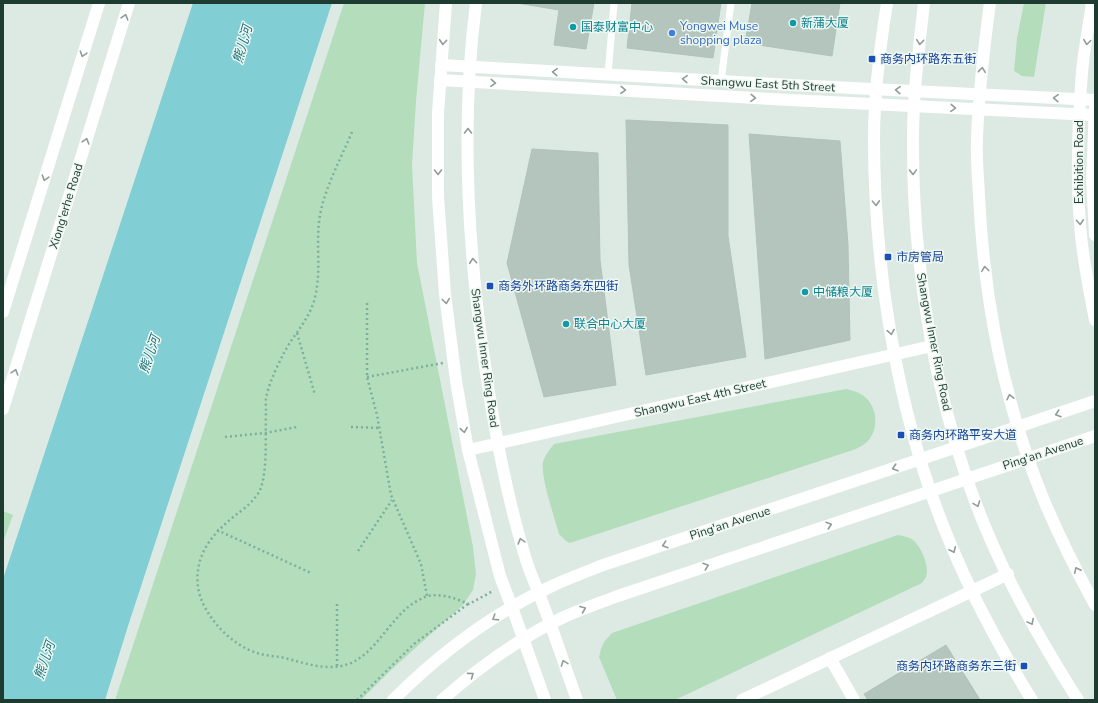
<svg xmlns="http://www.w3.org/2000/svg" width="1098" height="703" font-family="'Nunito Sans','Noto Sans SC',sans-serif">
<rect width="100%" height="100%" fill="#ddeae4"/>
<g fill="#b4ddbc">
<path d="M344,3H425L416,101L412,165L417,263L473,547L476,574L473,590L463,605L390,671L361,700H115Z"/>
<path d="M1024,3H1046L1034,77L1022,76L1014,71L1017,38Z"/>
<path d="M846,389C850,390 855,391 859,393C877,402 881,427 867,442C864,445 859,447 856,449L570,543L566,541L559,534C555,519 540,475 543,462C545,455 550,449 554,444Z"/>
<path d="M3,511L13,515L3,542Z"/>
<path d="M898,535C903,536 909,537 913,540C921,546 930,567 926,577C925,579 923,581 922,583L675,700H617L599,657L601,649L604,642L612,633Z"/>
</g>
<path fill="#81ced4" d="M193,3H332L128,626L105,700H3V579Z"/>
<g fill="#b3c5bc" stroke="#b0c4ba">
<path d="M517,3H594L586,49L554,45L559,10Z"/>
<path d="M632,3H721L713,58L627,48Z"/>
<path d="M752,3H840L832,56L745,43Z"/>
<path d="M626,120L728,125V236L746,357L646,375L629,265Z"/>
<path d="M749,134L840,141L848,245L850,340L765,359Z"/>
<path d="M532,149L598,153L600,260L616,385L544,397L507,263Z"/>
<path d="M946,645L980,700H868L864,694Z"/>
<path d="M920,660L926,670L940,661L948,674L959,667L980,700H876L881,697L875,688Z"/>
</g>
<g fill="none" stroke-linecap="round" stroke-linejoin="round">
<g stroke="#7cb09c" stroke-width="2.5" stroke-dasharray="2 3" stroke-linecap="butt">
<path d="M352,132C341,158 327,184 321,210C314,241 323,269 314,301C309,317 300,328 291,341C283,353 270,380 267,394C265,399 266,406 266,411C265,432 268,472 260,490C256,499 245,508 237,514C213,533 194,554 198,587C202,615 231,645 257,653C266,656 276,656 285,658C300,662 315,667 330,667C373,668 385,619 417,601C421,599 424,597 428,596C443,593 456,599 469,604L493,591"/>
<path d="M367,303V377L377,415L391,495L421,564L427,596"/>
<path d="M297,333L315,395"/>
<path d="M367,377L443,363"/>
<path d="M351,427L380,428"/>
<path d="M225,437L265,433L297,427"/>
<path d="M217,530L311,573"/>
<path d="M358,551L392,500"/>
<path d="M337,666V603"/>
<path d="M357,700L414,644L468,604"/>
</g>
<g stroke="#fff" stroke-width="7">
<path d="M608,75L614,3"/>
<path d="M721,81L731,3"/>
</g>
<g stroke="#fff" stroke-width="12">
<path d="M887,3C880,47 874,93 874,138C874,272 898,420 951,545C973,598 1001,650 1032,700"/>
<path d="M1092,3C1089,26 1084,49 1082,72C1078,122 1076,174 1080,224C1082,256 1089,288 1095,320"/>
<path d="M441,65L791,85L1095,100"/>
<path d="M440,80L790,100L1094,115"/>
<path d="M1095,108L1092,179L1095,235"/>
<path d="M468,450L932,346"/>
<path d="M830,658L854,700"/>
<path d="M742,700L1008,574"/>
</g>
<g stroke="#fff" stroke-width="12">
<path d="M446,3L438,113V197L445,294L456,381L468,450L500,576L513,610L545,700"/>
<path d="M476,3C461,119 467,237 483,352C493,424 506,497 528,566C532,577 537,588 541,599C554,632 565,667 577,700"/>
<path d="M924,3C919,48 913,93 913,138C912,268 936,409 986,529C1011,589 1043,645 1078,700"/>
<path d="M990,3C984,47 979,92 977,137C976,157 978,176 979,196C984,300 1005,407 1045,503C1060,538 1077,572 1095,605"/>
<path d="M3,312L99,3"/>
<path d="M3,409L129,3"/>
</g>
<g stroke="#fff" stroke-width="12">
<path d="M393,700C439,654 493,613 552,586C569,578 586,572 603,565L1095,401"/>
<path d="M442,700C479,667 521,637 566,616C582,609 599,603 615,597L1095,436"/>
</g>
</g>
<defs><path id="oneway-chevron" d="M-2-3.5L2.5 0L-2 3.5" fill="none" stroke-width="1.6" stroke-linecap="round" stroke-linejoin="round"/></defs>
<g stroke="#8e9d98">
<use href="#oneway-chevron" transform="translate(125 17) rotate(-73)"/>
<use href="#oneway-chevron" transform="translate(443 42) rotate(94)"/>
<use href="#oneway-chevron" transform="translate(920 42) rotate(96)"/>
<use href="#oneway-chevron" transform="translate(1087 42) rotate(98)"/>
<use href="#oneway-chevron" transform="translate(83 54) rotate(107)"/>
<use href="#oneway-chevron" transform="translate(982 70) rotate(-84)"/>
<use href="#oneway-chevron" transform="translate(555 72) rotate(-177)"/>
<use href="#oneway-chevron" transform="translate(685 79) rotate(-177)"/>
<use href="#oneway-chevron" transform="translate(493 83) rotate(3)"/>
<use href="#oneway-chevron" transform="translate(623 90) rotate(3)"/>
<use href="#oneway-chevron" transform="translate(898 90) rotate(-177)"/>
<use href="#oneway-chevron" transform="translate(753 98) rotate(3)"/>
<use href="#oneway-chevron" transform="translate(1056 98) rotate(-177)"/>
<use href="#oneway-chevron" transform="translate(953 108) rotate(3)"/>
<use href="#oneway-chevron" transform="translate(468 131) rotate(-90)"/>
<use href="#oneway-chevron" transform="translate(86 141) rotate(-73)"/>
<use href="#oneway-chevron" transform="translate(438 172) rotate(90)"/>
<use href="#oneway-chevron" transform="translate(913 172) rotate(88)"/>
<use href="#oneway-chevron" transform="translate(45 178) rotate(107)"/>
<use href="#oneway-chevron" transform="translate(876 203) rotate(87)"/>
<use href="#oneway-chevron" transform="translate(1080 222) rotate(86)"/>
<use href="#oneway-chevron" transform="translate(473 261) rotate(-95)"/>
<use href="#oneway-chevron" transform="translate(985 269) rotate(-97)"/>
<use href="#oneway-chevron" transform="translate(446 301) rotate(83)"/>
<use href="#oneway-chevron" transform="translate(891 332) rotate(81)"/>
<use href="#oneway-chevron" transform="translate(15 372) rotate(-73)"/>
<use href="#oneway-chevron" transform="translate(1010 397) rotate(-103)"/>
<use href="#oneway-chevron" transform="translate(1058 414) rotate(162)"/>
<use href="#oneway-chevron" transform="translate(464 430) rotate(81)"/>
<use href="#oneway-chevron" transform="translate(895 468) rotate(162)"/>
<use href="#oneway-chevron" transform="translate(977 504) rotate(70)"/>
<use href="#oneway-chevron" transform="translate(829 525) rotate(-18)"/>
<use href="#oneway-chevron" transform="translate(521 541) rotate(-106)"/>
<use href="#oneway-chevron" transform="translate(665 545) rotate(162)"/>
<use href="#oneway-chevron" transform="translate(953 550) rotate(65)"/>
<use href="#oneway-chevron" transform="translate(706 566) rotate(-19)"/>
<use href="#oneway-chevron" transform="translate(1077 570) rotate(-115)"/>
<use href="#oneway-chevron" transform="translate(583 609) rotate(-22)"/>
<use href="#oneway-chevron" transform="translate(495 618) rotate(148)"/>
<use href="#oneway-chevron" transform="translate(1031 622) rotate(62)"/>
<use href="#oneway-chevron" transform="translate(564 663) rotate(-110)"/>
<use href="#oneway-chevron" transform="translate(471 675) rotate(-36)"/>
</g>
<g fill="#0f9aa8" stroke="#eef7f2" stroke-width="1.5">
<circle cx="793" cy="23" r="4"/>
<circle cx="573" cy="27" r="4"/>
<circle cx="805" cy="292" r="4"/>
<circle cx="566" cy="324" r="4"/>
</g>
<circle fill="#3f7fe0" stroke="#eef7f2" stroke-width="1.5" cx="672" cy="33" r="4"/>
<g fill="#1a4fb4" stroke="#eef7f2" stroke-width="1.5">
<rect x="868" y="55" width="8" height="8" rx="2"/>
<rect x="884" y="253" width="8" height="8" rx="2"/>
<rect x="486" y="282" width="8" height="8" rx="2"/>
<rect x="897" y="431" width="8" height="8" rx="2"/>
<rect x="1020" y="662" width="8" height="8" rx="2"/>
</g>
<g text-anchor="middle" stroke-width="3" stroke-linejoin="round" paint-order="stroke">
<g font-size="12" fill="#0d838f" stroke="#eef7f2" text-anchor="start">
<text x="801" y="27">新蒲大厦</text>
<text x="581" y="31">国泰财富中心</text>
<text x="813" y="296">中储粮大厦</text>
<text x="574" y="328">联合中心大厦</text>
</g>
<g font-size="12" fill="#366cbe" stroke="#eef7f2" text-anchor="start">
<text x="680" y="30">Yongwei Muse<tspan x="680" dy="14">shopping plaza</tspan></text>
</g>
<g font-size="12" fill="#164399" stroke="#eef7f2" text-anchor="start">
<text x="880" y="63">商务内环路东五街</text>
<text x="896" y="261">市房管局</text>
<text x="498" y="290">商务外环路商务东四街</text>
<text x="909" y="439">商务内环路平安大道</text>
<text x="1016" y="670" text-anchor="end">商务内环路商务东三街</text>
</g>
<g font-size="12" fill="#1e3b31" stroke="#eef7f2">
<text transform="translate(768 84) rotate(3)" y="4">Shangwu East 5th Street</text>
<text transform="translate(1079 162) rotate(-90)" y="4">Exhibition Road</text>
<text transform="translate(66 206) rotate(-73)" y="4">Xiong'erhe Road</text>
<text transform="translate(934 342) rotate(79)" y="4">Shangwu Inner Ring Road</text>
<text transform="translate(485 358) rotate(82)" y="4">Shangwu Inner Ring Road</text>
<text transform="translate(700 398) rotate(-13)" y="4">Shangwu East 4th Street</text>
<text transform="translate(1043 453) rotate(-18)" y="4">Ping'an Avenue</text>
<text transform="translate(730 523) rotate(-18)" y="4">Ping'an Avenue</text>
</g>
<g font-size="13" font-style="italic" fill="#15717a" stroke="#eef7f2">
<text transform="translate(242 44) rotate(-74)" y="5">熊儿河</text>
<text transform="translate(149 354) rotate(-71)" y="5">熊儿河</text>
<text transform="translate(44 660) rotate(-71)" y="5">熊儿河</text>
</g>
</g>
<rect width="1098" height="703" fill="none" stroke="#1e3b31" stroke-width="8"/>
</svg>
